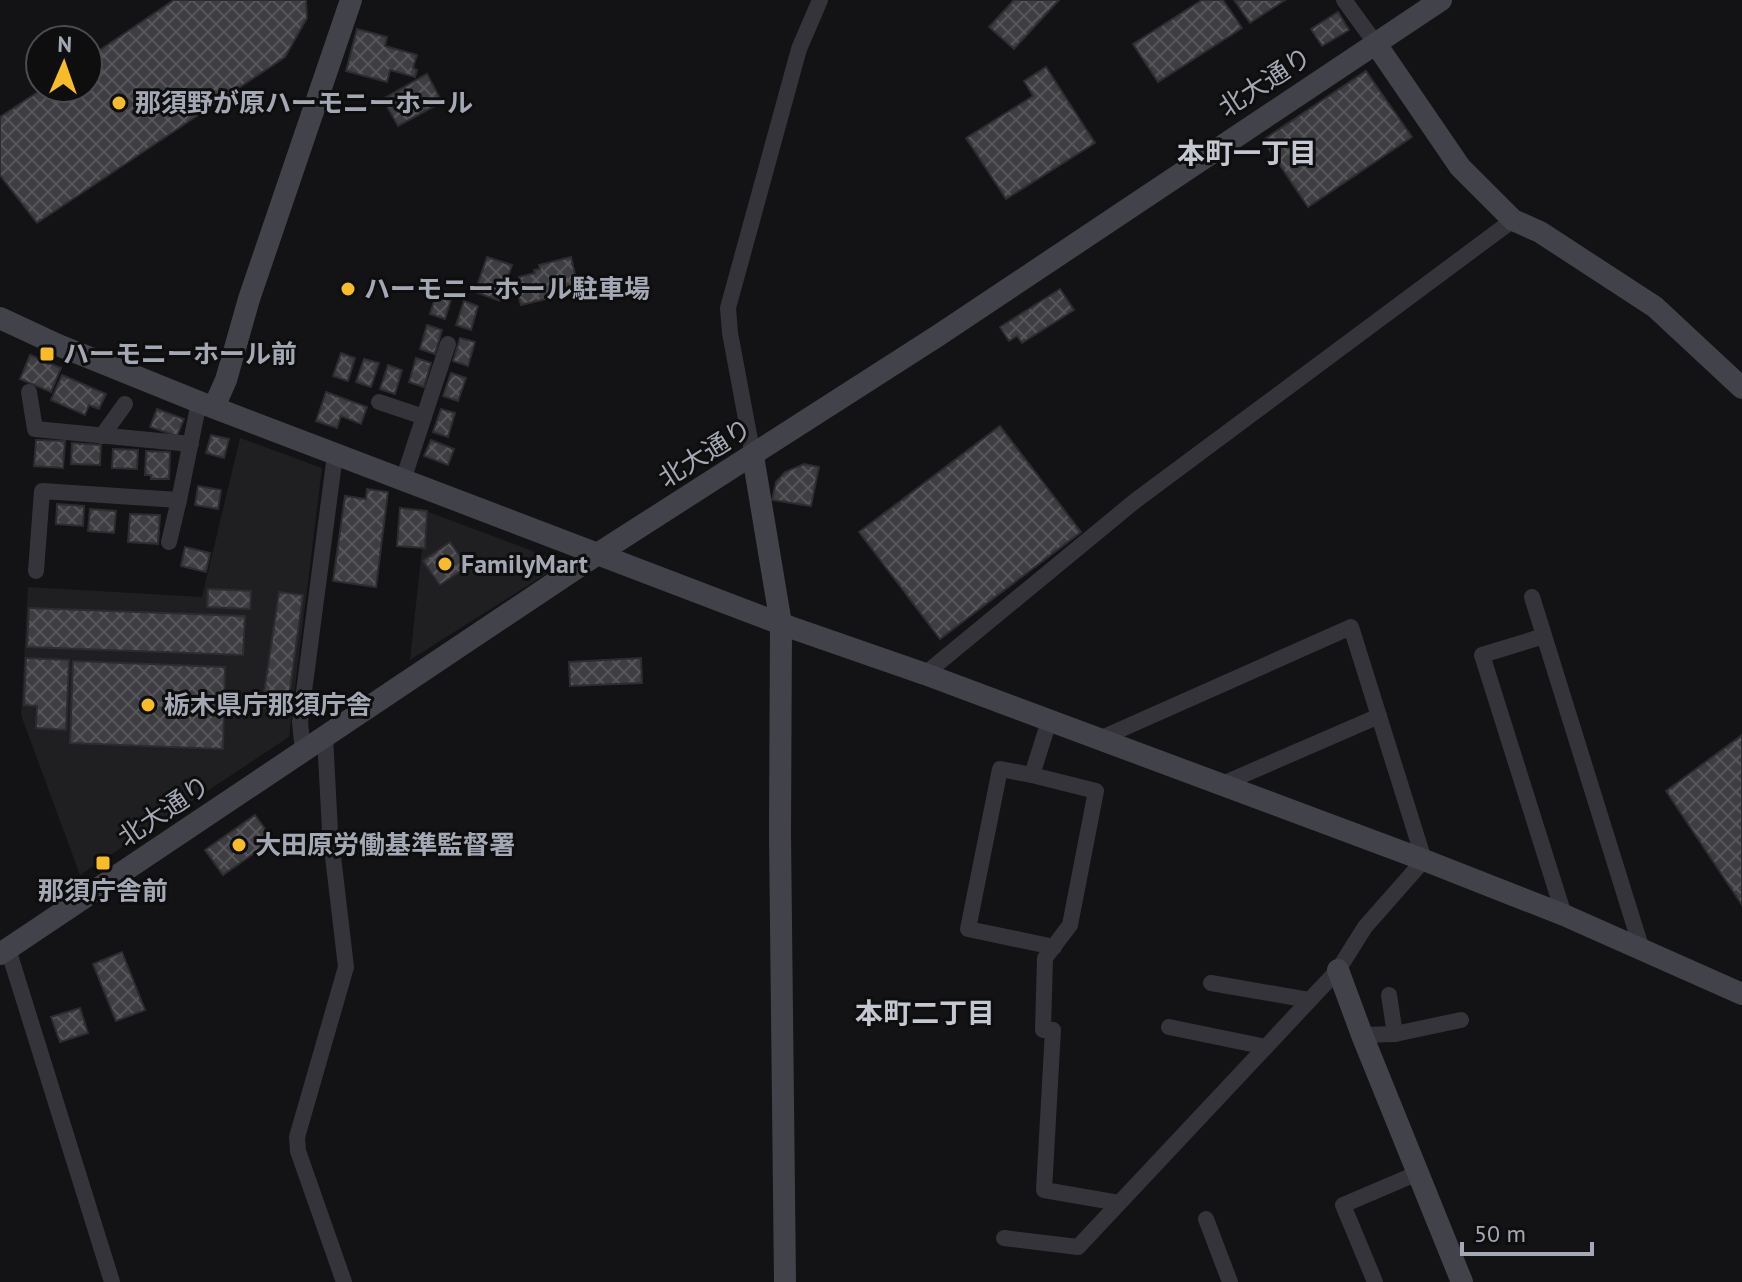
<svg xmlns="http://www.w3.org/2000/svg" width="1742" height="1282" font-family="'PT Sans','Noto Sans JP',sans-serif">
<defs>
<pattern id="building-cross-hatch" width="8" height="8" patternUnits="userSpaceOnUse" patternTransform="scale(2)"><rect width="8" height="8" fill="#3d3d42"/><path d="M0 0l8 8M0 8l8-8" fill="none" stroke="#56565b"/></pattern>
</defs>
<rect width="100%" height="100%" fill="#131315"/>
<g fill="#1f1f22">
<path d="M240,438L322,468L289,737L80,875L21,715L28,587L202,597Z"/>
<path d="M426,511L546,556V574L410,660Z"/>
</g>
<g fill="url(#building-cross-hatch)" stroke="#2d2d31" stroke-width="2">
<path d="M174,0H306L307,18L285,57L37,223L0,175V117L44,88H88V58Z"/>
<path d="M1014,0H1059L1014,49L989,27Z"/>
<path d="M1202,0H1223L1242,28L1158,82L1133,44Z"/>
<path d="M1234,0H1285L1250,23Z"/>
<path d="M1338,12L1349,30L1322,46L1311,29Z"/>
<path d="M357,29L387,37L385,46L417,55L413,68L417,70L415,77L390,70L387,82L346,71Z"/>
<path d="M1046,67L1095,143L1006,199L966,138L1033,96L1024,81Z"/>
<path d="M1366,71L1412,137L1308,207L1263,140Z"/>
<path d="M427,74L442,102L398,126L383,99Z"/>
<path d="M487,257L512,265L500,301L475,292Z"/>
<path d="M571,257L579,291L521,305L515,284L521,282L519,277L535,273L534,270L540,269L539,265Z"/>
<path d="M1060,289L1074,310L1022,343L1017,336L1009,341L1000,327Z"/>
<path d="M437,291L452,296L445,319L430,314Z"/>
<path d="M464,301L478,306L471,330L456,325Z"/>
<path d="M427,325L442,330L435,354L420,349Z"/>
<path d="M460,338L475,342L468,366L453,361Z"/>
<path d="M341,353L355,358L348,381L333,376Z"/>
<path d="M30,355L61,368L51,392L20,379Z"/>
<path d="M416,358L431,363L424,387L409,382Z"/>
<path d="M364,359L379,363L371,387L356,382Z"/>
<path d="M388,365L402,370L395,394L380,389Z"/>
<path d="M451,373L466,378L458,401L443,396Z"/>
<path d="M62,375L106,394L99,409L89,405L85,415L51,400Z"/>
<path d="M326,392L367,407L361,424L341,416L337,428L316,421Z"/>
<path d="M157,409L184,419L177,436L150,427Z"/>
<path d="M441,409L455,413L448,437L433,432Z"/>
<path d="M1000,426L1081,532L940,639L859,532Z"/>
<path d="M211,435L229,439L224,458L206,453Z"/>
<path d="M36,440L65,441L63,468L34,466Z"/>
<path d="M431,440L454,449L448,465L424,456Z"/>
<path d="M72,443L101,445L100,465L71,464Z"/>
<path d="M113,449L138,450L137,469L112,468Z"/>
<path d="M146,451L170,452L169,479H151V475H145Z"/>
<path d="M804,464L819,467L811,506L772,500L776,482L785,472Z"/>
<path d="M198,486L221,490L218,509L195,505Z"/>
<path d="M367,489L388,492L376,587L333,581L345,496L366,499Z"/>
<path d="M57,504L84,506L83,526L56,524Z"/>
<path d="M400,508L427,511L425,548L397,546Z"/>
<path d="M90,509L116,511L114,533L88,531Z"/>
<path d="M130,514L160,515L158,544L128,542Z"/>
<path d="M450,542L467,567L440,585L423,561Z"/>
<path d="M185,547L210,553L206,572L181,566Z"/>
<path d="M208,589L251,591L250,609L207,607Z"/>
<path d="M279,592L303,595L287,711L262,707Z"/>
<path d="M29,608L245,616L243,655L27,647Z"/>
<path d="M26,658L69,660L66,730L36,728L37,706L24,705Z"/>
<path d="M641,658L642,683L570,686L569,662Z"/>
<path d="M73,661L225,667L223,749L70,743Z"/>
<path d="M1742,735V905L1666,791Z"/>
<path d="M255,815L273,840L223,875L205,850Z"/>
<path d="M122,952L145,1010L116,1021L93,964Z"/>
<path d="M80,1008L88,1033L60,1042L51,1017Z"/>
</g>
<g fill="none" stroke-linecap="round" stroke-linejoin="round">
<g stroke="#34343a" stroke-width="16">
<path d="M1344,0L1376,44"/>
<path d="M29,392L35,429L191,444"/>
<path d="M379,402L424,417"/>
<path d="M102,436L125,404"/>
<path d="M753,456L730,333L728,308L799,49L820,0"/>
<path d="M403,480L448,344"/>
<path d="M169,542L179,500"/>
<path d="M36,571L42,491L179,500L199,402"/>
<path d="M1532,597L1642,950"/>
<path d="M1544,636L1482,655L1564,915"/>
<path d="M925,674L1135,501L1513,220"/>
<path d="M1049,721L1032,775L1096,791L1070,925L1045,958L1043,1030H1053L1044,1190L1119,1203"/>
<path d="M325,737L330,831L346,967L297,1137L298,1151L344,1282"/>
<path d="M303,752L300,722L335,455"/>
<path d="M1032,775L1000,769L968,929L1054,947"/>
<path d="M1220,785L1379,716"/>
<path d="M8,949L112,1282"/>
<path d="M1211,983L1309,1000"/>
<path d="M1389,995L1395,1034"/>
<path d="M1169,1027L1266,1047"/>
<path d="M1362,1035L1395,1034L1461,1020"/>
<path d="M1206,1219L1230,1282"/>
<path d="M1004,1238L1078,1247L1338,970L1365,927L1424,860L1351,627L1097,740"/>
<path d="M1375,1282L1343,1205L1418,1173"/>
</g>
<g stroke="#42434a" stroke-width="22">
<path d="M1376,44L1460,167L1513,220L1540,232L1655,307L1742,388"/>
<path d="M0,318L58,345L199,402L781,624L925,674L1424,860L1564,915L1742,994"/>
<path d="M214,407L226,380L249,299L351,0"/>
<path d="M753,456L781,624L780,835L785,1282"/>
<path d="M0,954L599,553L939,335L1441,0"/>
<path d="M1338,970L1362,1035L1462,1282"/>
</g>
</g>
<g fill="#f7bc28" stroke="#0e0e0f" stroke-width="3">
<circle cx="119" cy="103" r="8"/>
<circle cx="348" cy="289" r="8"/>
<rect x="39" y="346" width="16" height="16" rx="4"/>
<circle cx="445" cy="564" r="8"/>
<circle cx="148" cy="705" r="8"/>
<circle cx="239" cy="845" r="8"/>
<rect x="95" y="855" width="16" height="16" rx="4"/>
</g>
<g text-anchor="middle" stroke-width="6" stroke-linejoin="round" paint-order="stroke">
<g font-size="26" fill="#a4a8b5" stroke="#0e0e0f">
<text transform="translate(1265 82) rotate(-33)" y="9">北大通り</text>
<text transform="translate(705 453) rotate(-32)" y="9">北大通り</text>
<text transform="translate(164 811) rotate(-34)" y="9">北大通り</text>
</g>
<g font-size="26" font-weight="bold" fill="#a4a8b5" stroke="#0e0e0f" text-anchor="start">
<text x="135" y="112">那須野が原ハーモニーホール</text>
<text x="364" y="298">ハーモニーホール駐車場</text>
<text x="63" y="363">ハーモニーホール前</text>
<text x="461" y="573">FamilyMart</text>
<text x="164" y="714">栃木県庁那須庁舎</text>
<text x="255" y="854">大田原労働基準監督署</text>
<text x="103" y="900" text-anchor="middle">那須庁舎前</text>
</g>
<g font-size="28" font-weight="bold" fill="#c5c8d1" stroke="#0e0e0f">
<text x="1247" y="163">本町一丁目</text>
<text x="925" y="1023">本町二丁目</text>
</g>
</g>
<g transform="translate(64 64) rotate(2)"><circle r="38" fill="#0e0e0f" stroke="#4a4c51" stroke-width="2"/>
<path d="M0-6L14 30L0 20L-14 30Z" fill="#f7bc28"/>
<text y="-12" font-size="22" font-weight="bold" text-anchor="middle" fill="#a4a8b5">N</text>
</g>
<path d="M1462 1242v12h130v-12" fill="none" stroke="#a4a8b5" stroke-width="4"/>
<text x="1474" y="1242" font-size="24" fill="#a4a8b5" stroke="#0e0e0f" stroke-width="6" paint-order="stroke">50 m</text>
</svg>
